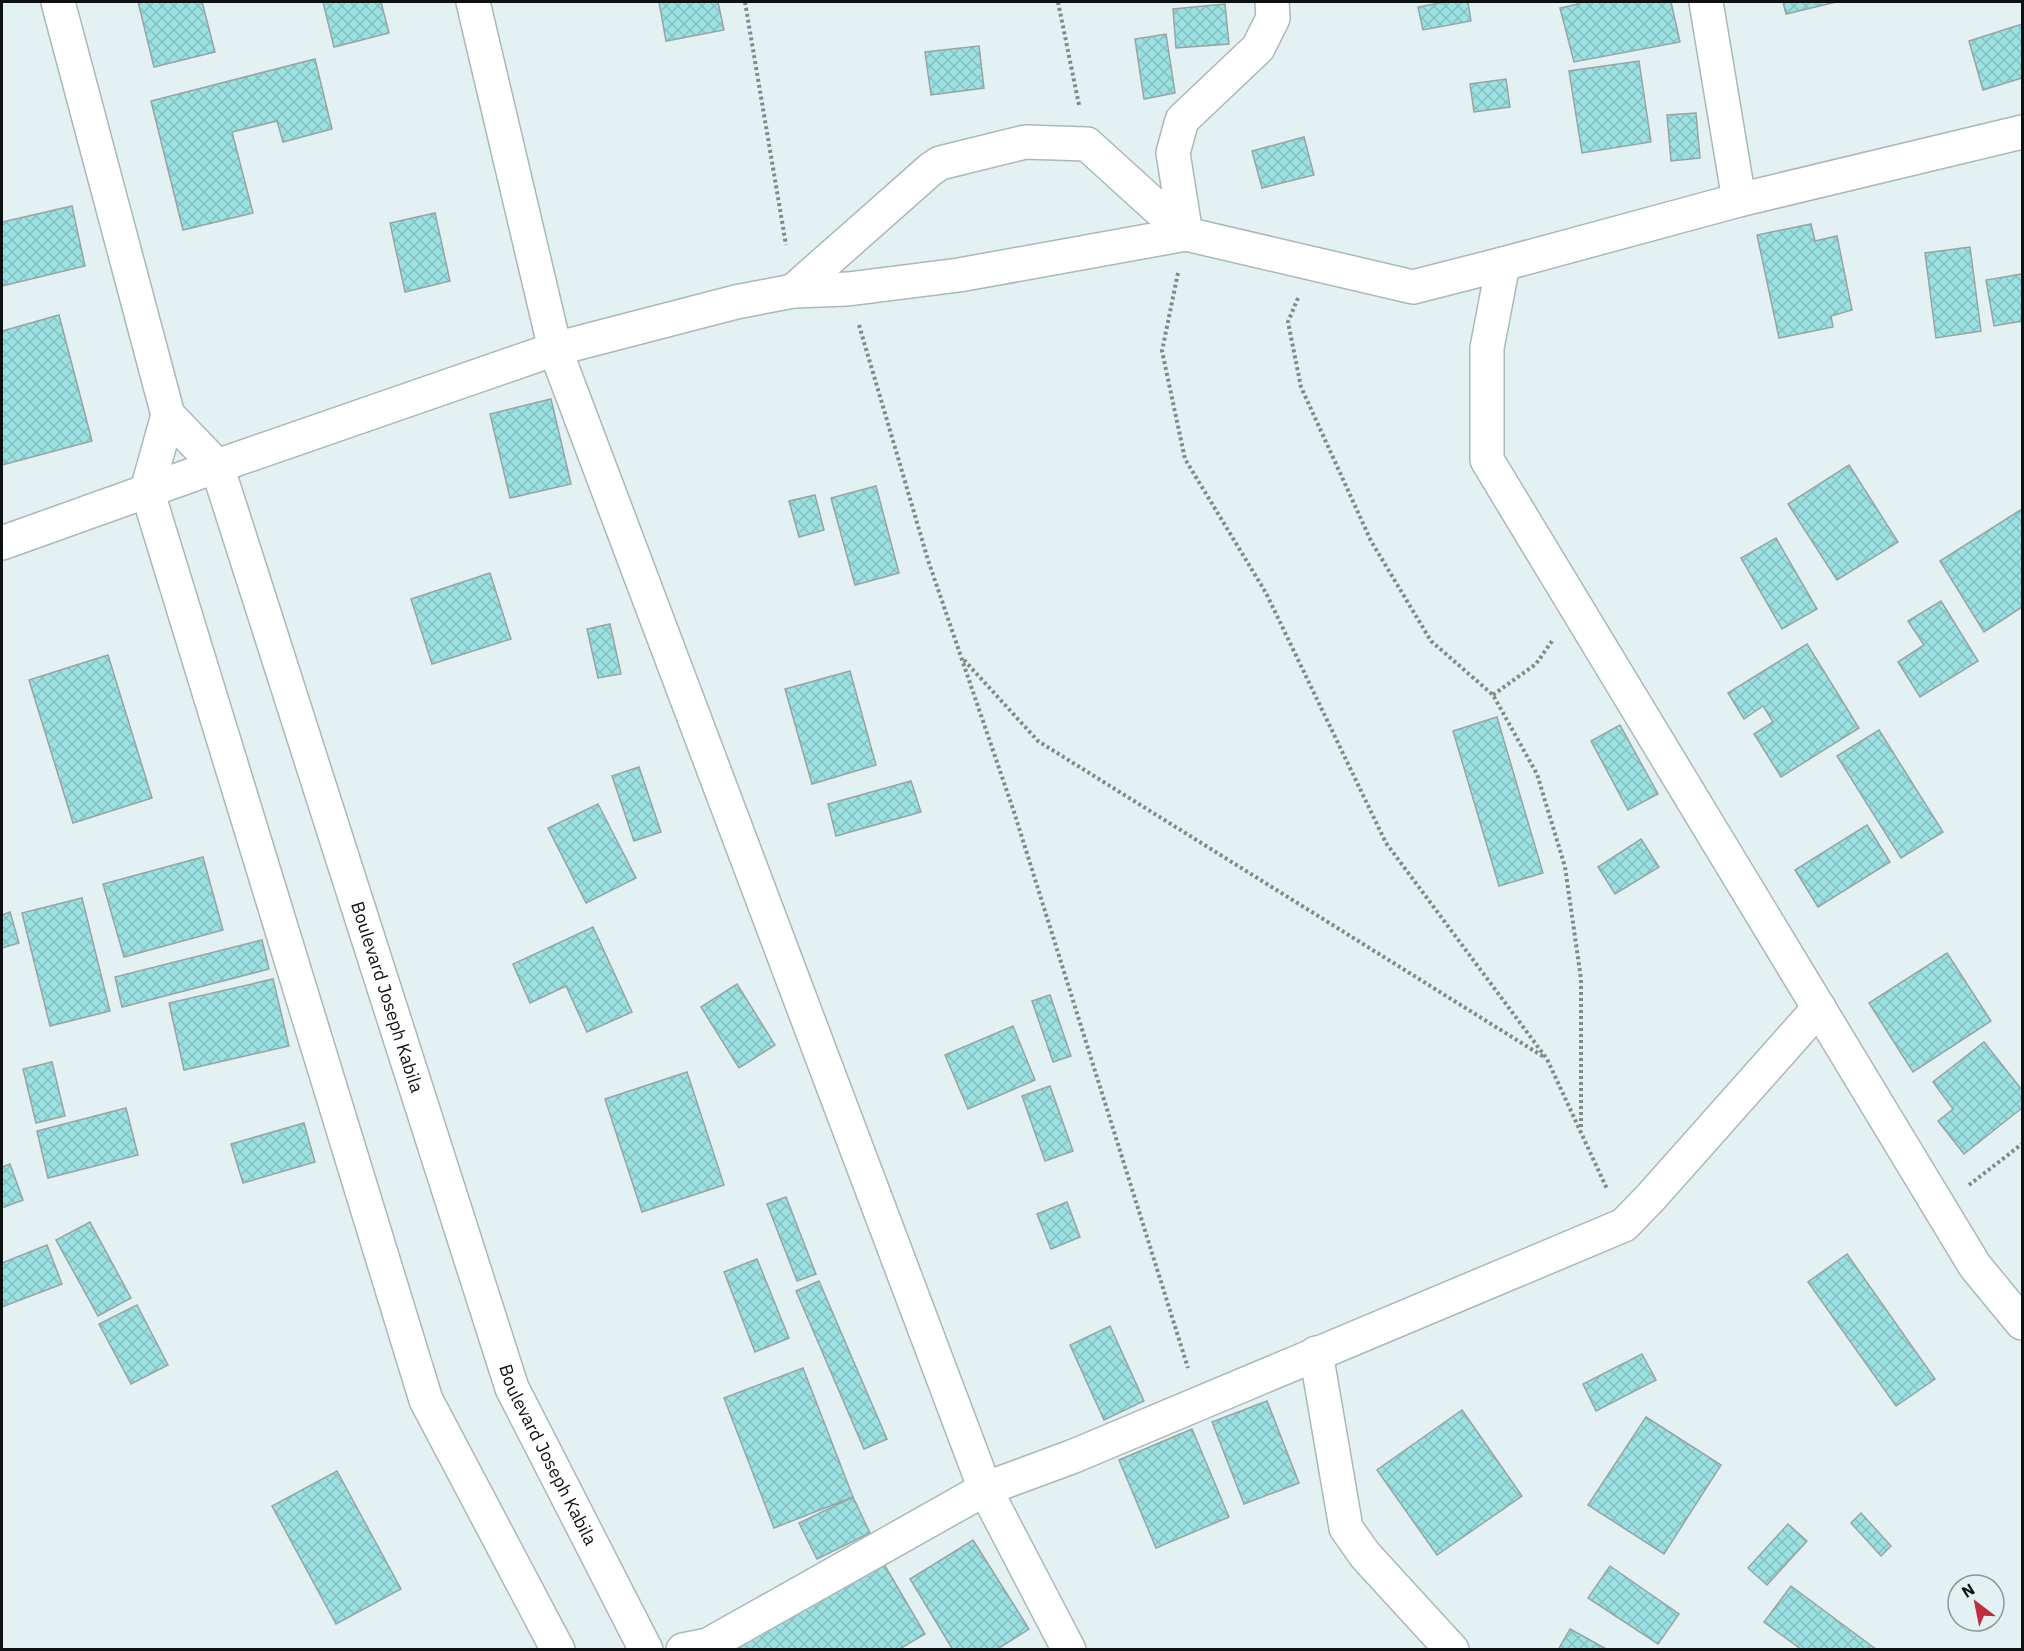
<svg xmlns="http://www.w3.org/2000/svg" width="2024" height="1651" font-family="'IBM Plex Sans',sans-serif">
<defs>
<pattern id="building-cross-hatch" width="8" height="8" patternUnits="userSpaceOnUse" patternTransform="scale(1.5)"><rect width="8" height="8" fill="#9ce1e2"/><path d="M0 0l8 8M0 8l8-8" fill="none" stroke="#85c0c1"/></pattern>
</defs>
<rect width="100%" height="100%" fill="#e4f1f2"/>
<g fill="url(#building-cross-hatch)" stroke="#98a4a4" stroke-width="1.5">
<path d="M138,2H202L215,52L154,67Z"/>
<path d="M323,2H381L389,33L334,47Z"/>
<path d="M659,2H718L724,30L666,41Z"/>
<path d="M1445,2H1468L1471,21L1423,30L1418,7Z"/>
<path d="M1577,2H1671L1680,42L1574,62L1560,8L1578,4Z"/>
<path d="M1783,2H1836L1786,14Z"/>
<path d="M1225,4L1229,44L1176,48L1173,9Z"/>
<path d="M2022,24V78L1983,90L1969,41Z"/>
<path d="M1166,34L1175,93L1144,99L1135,39Z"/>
<path d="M979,46L984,88L931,95L925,52Z"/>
<path d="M315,59L332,129L283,142L277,121L232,132L253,213L183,230L151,101Z"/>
<path d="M1639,61L1651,142L1582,153L1569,71Z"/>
<path d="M1506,79L1510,107L1474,112L1470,84Z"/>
<path d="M1696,113L1700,158L1671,161L1667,115Z"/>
<path d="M1304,137L1314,175L1262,188L1252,151Z"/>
<path d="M72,206L85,266L2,286V222Z"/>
<path d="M435,213L450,281L405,292L390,223Z"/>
<path d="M1811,224L1815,241L1837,236L1852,310L1831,316L1833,327L1779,338L1757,235Z"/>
<path d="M1970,247L1981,331L1936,338L1925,253Z"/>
<path d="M2022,274V321L1994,326L1986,280Z"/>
<path d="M59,315L92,441L2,465V331Z"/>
<path d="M551,399L571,484L510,498L490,414Z"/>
<path d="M1849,465L1898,542L1837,580L1788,504Z"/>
<path d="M876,486L899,573L855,585L831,498Z"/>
<path d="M815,495L824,530L799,537L789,501Z"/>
<path d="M2022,509V607L1984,632L1940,561Z"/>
<path d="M1776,538L1817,609L1782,629L1741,558Z"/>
<path d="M490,573L511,639L432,664L411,599Z"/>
<path d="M1941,601L1978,661L1920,697L1898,662L1924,645L1908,621Z"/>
<path d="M610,624L621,674L598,678L587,629Z"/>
<path d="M1807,644L1859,728L1781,777L1754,734L1773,722L1763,706L1744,719L1728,693Z"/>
<path d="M108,655L152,798L73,823L29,680Z"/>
<path d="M850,671L876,765L812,784L785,689Z"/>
<path d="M1497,717L1543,873L1499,886L1453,731Z"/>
<path d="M1620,725L1658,794L1628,810L1591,741Z"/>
<path d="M1879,730L1943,832L1901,858L1837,756Z"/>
<path d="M639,767L661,832L634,841L612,776Z"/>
<path d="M911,781L921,812L836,836L828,804Z"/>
<path d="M598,804L636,878L586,903L548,828Z"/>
<path d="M1867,825L1890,862L1818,907L1795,870Z"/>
<path d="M1641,839L1659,867L1615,894L1598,867Z"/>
<path d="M203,857L223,930L124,957L103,884Z"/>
<path d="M82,898L110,1011L50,1026L22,913Z"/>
<path d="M10,912L19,943L2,948V915Z"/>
<path d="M593,927L632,1012L587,1032L566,986L530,1003L513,964Z"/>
<path d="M262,940L269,969L122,1007L115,977Z"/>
<path d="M1947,953L1991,1021L1913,1072L1869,1003Z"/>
<path d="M273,979L289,1046L184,1070L169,1003Z"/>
<path d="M737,984L775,1045L739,1068L701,1007Z"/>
<path d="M1050,995L1071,1056L1053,1062L1032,1001Z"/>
<path d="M1013,1026L1035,1080L968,1109L945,1055Z"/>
<path d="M1984,1042L2022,1090V1108L1964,1154L1938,1121L1953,1109L1933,1082Z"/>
<path d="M52,1062L65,1116L36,1123L23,1069Z"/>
<path d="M687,1072L724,1185L642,1212L605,1099Z"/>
<path d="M1050,1086L1073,1151L1045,1161L1022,1096Z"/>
<path d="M126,1108L138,1155L48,1178L37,1131Z"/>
<path d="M304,1123L315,1162L243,1183L231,1144Z"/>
<path d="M10,1164L23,1200L2,1208V1167Z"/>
<path d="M786,1197L816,1274L797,1281L767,1204Z"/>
<path d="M1067,1202L1080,1237L1051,1249L1037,1214Z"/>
<path d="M90,1222L131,1298L98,1316L56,1240Z"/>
<path d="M47,1245L62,1284L2,1307V1263Z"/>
<path d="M1847,1254L1935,1379L1896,1406L1808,1282Z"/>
<path d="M757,1259L789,1338L755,1352L724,1272Z"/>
<path d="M819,1281L887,1439L864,1449L796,1291Z"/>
<path d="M137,1305L168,1365L131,1384L99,1324Z"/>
<path d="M1110,1326L1144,1401L1104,1420L1070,1345Z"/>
<path d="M1642,1354L1656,1380L1596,1411L1583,1384Z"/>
<path d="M803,1368L853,1497L774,1528L724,1398Z"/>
<path d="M1267,1401L1299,1483L1244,1504L1212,1422Z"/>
<path d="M1462,1410L1522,1496L1437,1555L1377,1470Z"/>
<path d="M1646,1417L1721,1465L1664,1554L1588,1505Z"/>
<path d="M1192,1429L1229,1517L1156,1548L1119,1460Z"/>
<path d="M337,1471L401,1589L336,1624L272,1506Z"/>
<path d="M853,1497L870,1533L817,1559L799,1523Z"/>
<path d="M1861,1513L1891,1546L1881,1556L1851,1523Z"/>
<path d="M1788,1524L1807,1541L1767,1585L1748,1568Z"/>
<path d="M973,1540L1029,1629L996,1650H953L910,1579Z"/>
<path d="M878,1554L925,1634L898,1650H714Z"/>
<path d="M1610,1566L1679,1614L1658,1644L1588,1598Z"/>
<path d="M1791,1586L1877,1650H1802L1764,1622Z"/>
<path d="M1570,1629L1608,1650H1558Z"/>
</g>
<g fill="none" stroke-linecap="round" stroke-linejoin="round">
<defs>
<g id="street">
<path d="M58,2L168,415L217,466L555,349L736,302L793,291L848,289L959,275L1186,234L1413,287L1503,264L1739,200L2022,132"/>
<path d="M473,2L555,349L985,1489L1069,1650"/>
<path d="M1706,2L1739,200"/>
<path d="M1186,234L1173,153L1182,120L1258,48L1273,18L1272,2"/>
<path d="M1503,264L1487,348V460L1975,1266L2022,1323"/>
<path d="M793,291L931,169L940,163L1025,142L1087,144L1186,234"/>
<path d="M147,490L168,415"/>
<path d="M1316,1353L1346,1528L1365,1555L1452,1650"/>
<path d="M683,1650L708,1645L985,1489L1074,1456L1624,1225L1652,1196L1819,1008"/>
</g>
<g id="secondary">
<path d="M147,490L426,1400L558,1650"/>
<path id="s1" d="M2,543L217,466L512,1388L646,1650"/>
</g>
</defs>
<use href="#street" stroke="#abb8b8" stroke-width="36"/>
<use href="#secondary" stroke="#abb8b8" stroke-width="36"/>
<g stroke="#818a8b" stroke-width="4" stroke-dasharray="3 3" stroke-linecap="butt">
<path d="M745,2L786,245"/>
<path d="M1058,2L1079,105"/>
<path d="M1178,273L1162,351L1185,459L1266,593L1386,843L1547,1059L1607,1189"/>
<path d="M1298,298L1288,322L1301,387L1371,541L1431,641L1493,695L1537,774L1565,867L1581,979V1128"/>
<path d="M859,325L928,560L1014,812L1188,1368"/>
<path d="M964,660L1038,741L1544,1057"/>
<path d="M1493,695L1536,664L1552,641"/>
<path d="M1969,1185L2022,1144"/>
</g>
<use href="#street" stroke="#fff" stroke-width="33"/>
<use href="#secondary" stroke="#fff" stroke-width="33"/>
</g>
<g text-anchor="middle" stroke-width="4.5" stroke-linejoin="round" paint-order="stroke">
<g font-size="18" fill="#0d1111" stroke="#e4f1f2">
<text dy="6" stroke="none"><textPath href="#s1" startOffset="786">Boulevard Joseph Kabila</textPath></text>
<text dy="6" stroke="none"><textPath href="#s1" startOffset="1272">Boulevard Joseph Kabila</textPath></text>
</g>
</g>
<rect width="2024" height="1651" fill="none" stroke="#0d1111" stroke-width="6"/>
<g transform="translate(1976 1603) rotate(328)"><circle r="28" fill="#e4f1f2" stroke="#8e9798" stroke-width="1.5"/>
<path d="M0-4.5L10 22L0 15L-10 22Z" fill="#be2d40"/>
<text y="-9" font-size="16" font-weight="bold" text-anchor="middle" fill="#0d1111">N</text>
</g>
</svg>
